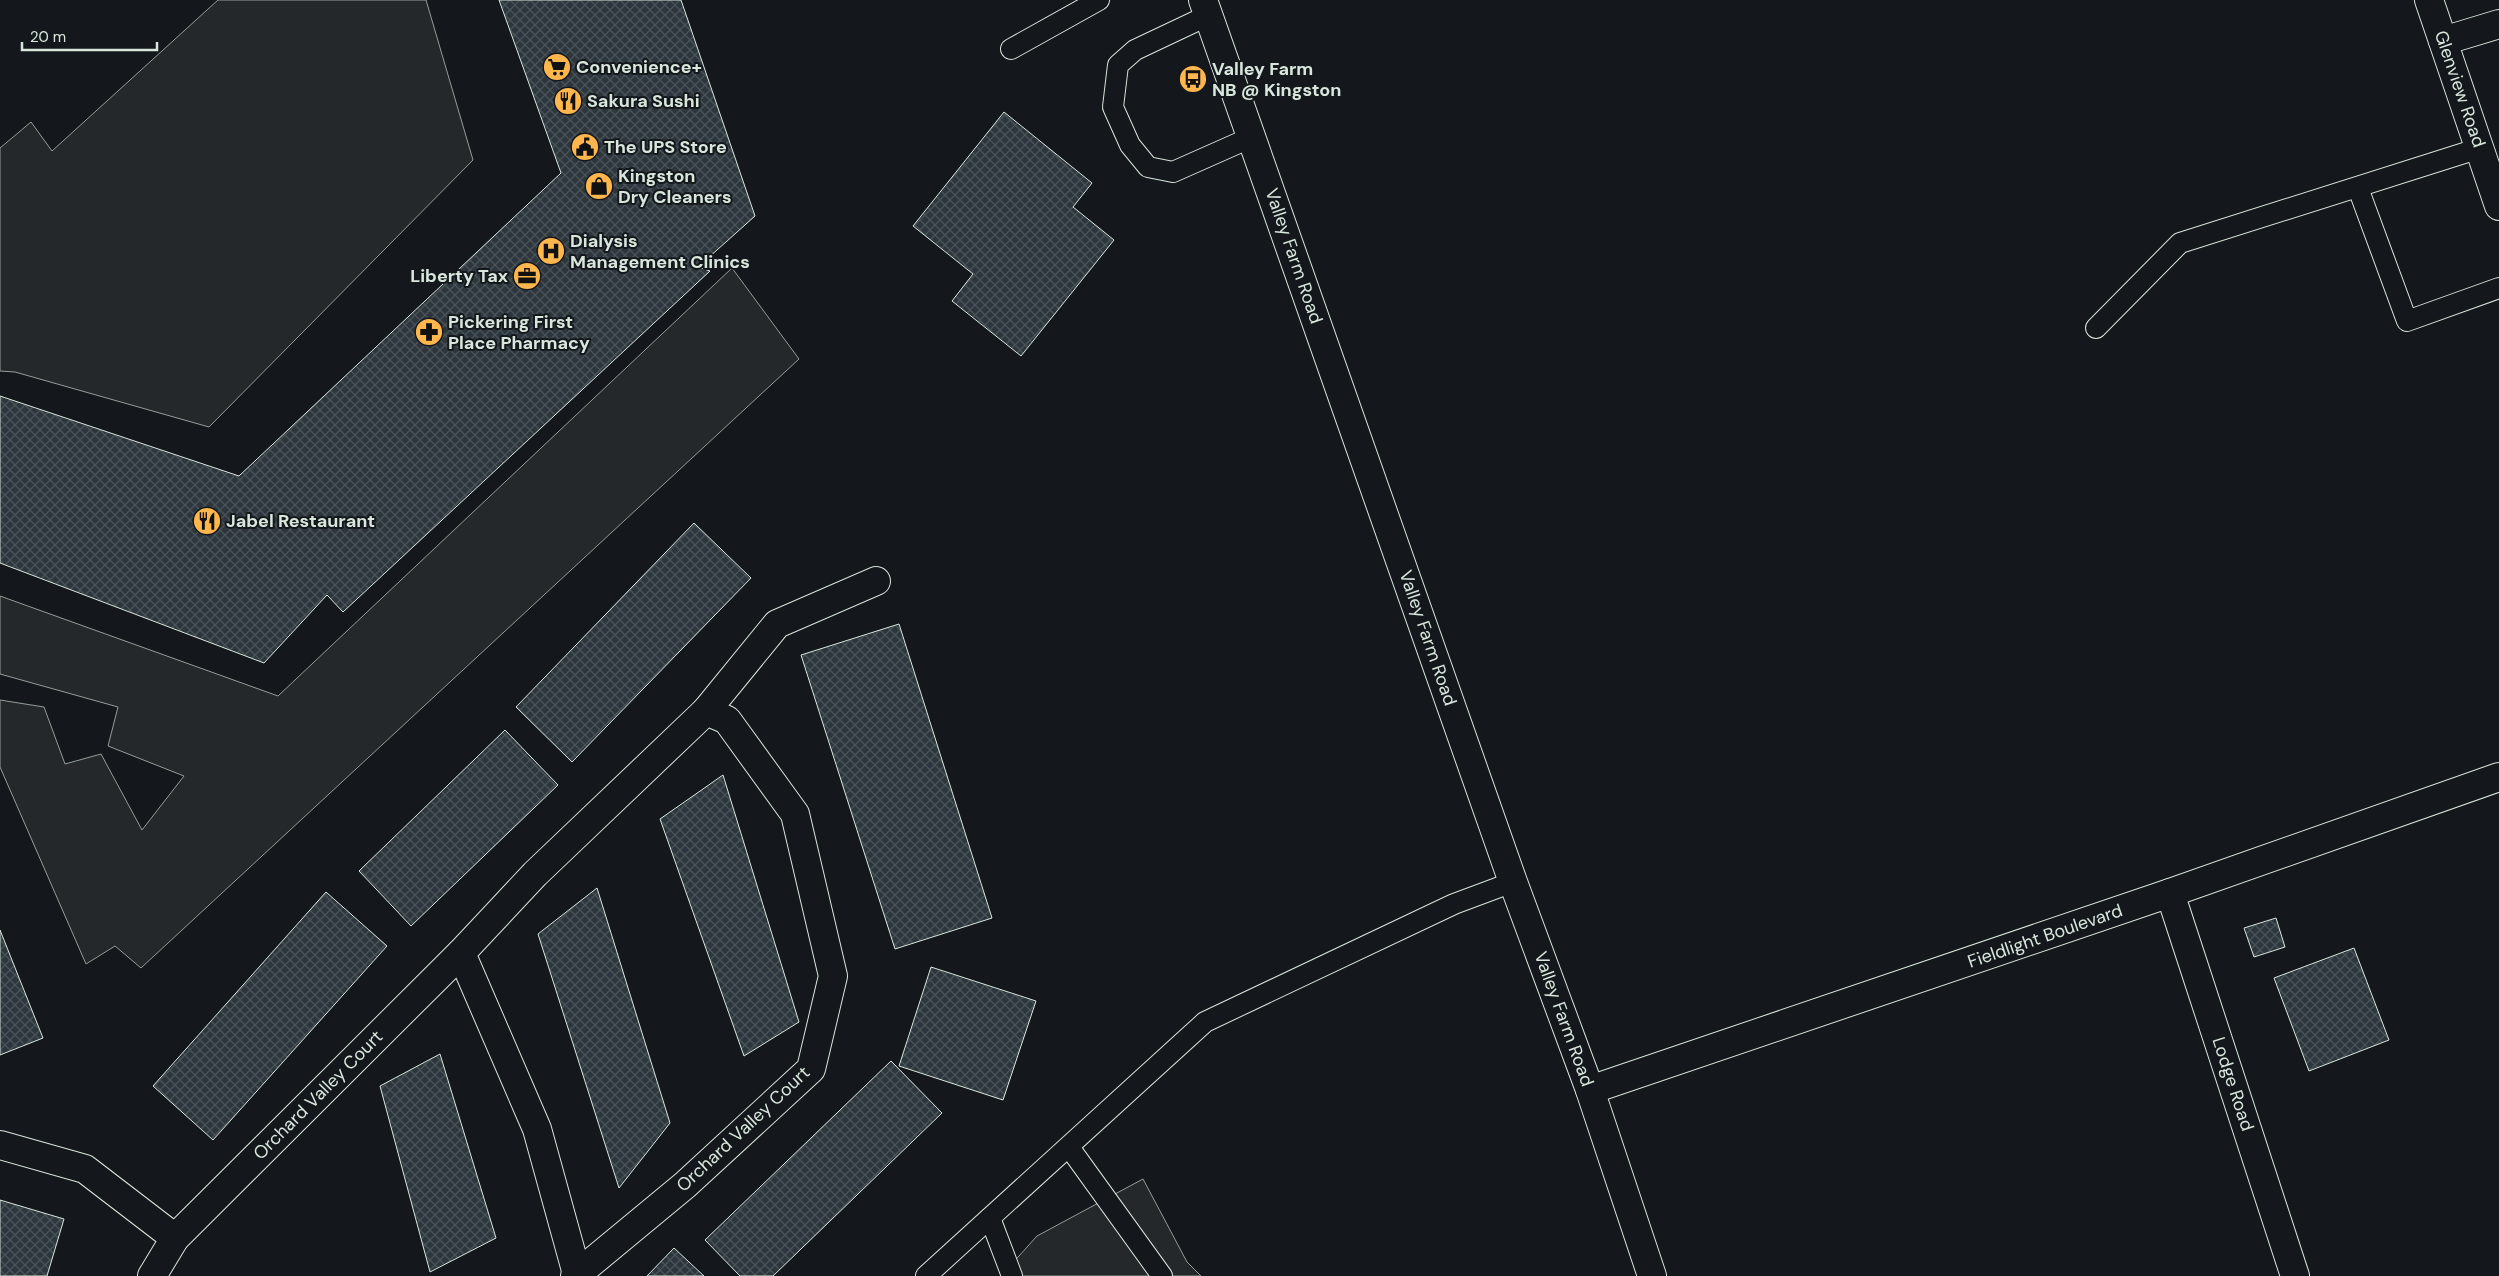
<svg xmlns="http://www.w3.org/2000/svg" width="2499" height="1276" font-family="'DM Sans',sans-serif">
<defs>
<pattern id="building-cross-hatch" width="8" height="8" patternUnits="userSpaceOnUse" patternTransform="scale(1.25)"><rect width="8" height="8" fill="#2c363c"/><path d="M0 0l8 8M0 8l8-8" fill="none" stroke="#4a5358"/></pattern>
</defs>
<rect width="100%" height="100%" fill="#14181c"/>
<g fill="#24282b" stroke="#939e99">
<path d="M218,0H426L473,160L209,427L15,372L0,371V148L31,122L52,151Z"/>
<path d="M732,268L799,359L141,968L115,946L86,964L0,767V700L44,707L65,764L101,754L142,830L184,776L108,746L118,707L0,674V596L278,696Z"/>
<path d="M1143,1179L1187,1262L1201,1276H1001L1037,1236Z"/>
</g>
<g fill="url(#building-cross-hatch)" stroke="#d8e6dc">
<path d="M499,0H681L755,216L698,267L710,271L343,612L327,595L264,663L0,563V396L239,476L561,173Z"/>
<path d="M1004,112L1092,183L1073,207L1114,240L1021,356L952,301L973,274L913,226Z"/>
<path d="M694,523L751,578L572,762L516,707Z"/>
<path d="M899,624L992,918L895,949L801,655Z"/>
<path d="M505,730L558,785L411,926L359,871Z"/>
<path d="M723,775L799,1022L744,1056L660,819Z"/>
<path d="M597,888L670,1123L619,1188L538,934Z"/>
<path d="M326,892L387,946L213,1140L153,1086Z"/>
<path d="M2276,918L2285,947L2254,957L2244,928Z"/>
<path d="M0,930L43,1038L0,1055Z"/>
<path d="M2354,948L2389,1040L2309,1071L2274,978Z"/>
<path d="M931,967L1036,1001L1003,1100L899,1066Z"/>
<path d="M440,1054L496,1238L430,1272L380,1086Z"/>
<path d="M891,1061L942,1113L773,1276H740L705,1240Z"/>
<path d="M0,1200L64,1219L47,1276H0Z"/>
<path d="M674,1248L704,1276H647Z"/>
</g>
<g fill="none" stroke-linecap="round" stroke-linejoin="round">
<defs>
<g id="service">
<path d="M1209,15L1135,50L1118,65L1113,107L1130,145L1148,167L1173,172L1252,137"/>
<path d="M1011,49L1099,0"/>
<path d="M2358,188L2407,321L2499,288"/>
<path d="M2096,328L2180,243L2480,148"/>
<path d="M1069,1147L1162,1276"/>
<path d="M990,1218L1012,1276"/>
<path d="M926,1276L1205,1022L1454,904L1513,882"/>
</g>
<g id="minor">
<path d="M2429,0L2499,206"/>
<path d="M2443,41L2499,24"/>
<path d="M706,711L777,624L876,581"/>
<path d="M2170,893L2295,1276"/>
<path d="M461,953L537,1129L577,1274"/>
<path d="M1590,1090L2170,893L2499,777"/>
<path d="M0,1145L85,1169L175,1238"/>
<path d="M152,1276L175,1238L461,953L535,874L706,711L727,720L795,814L833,976L811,1069L685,1185L575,1276"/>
</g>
<path id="tertiary" d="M1203,0L1513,882L1590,1090L1652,1276"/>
</defs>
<use href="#service" stroke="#d8e6dc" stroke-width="22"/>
<use href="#minor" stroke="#d8e6dc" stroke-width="30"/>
<use href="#tertiary" stroke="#d8e6dc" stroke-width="30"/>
<use href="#service" stroke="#14181c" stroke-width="20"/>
<use href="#minor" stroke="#14181c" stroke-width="28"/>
<use href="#tertiary" stroke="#14181c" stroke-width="28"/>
</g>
<defs>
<symbol id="supermarket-disc" viewBox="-11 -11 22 22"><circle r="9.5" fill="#ffb74d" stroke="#14181c"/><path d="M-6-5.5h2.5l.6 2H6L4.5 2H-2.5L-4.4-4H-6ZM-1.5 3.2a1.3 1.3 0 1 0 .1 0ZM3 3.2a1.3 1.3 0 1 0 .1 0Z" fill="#111"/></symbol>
<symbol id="bus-disc" viewBox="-11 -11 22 22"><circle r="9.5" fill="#ffb74d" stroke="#14181c"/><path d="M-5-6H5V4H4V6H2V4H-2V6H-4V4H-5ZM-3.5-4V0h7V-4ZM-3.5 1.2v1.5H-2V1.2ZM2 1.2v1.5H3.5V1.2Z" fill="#111"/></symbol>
<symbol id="restaurant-disc" viewBox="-11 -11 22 22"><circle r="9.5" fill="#ffb74d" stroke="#14181c"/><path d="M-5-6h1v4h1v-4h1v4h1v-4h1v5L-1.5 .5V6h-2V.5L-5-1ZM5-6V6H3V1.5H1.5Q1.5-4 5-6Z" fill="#111"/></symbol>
<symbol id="civic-disc" viewBox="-11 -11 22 22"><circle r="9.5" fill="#ffb74d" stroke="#14181c"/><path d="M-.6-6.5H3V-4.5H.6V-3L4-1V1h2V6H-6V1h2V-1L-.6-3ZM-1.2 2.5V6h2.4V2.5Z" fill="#111"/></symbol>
<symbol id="shop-disc" viewBox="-11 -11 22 22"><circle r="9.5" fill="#ffb74d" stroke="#14181c"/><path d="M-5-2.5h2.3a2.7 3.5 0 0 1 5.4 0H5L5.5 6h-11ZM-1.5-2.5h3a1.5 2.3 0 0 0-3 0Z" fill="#111"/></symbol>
<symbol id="hospital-disc" viewBox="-11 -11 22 22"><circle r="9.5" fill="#ffb74d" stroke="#14181c"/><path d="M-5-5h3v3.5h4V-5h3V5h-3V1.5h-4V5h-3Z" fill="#111"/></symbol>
<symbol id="office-disc" viewBox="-11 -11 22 22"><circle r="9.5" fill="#ffb74d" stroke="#14181c"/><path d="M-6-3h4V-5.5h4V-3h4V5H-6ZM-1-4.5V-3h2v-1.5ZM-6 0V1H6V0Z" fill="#111"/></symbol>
<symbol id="pharmacy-disc" viewBox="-11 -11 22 22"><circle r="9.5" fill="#ffb74d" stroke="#14181c"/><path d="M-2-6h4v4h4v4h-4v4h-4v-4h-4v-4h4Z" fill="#111"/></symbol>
</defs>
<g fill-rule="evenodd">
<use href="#supermarket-disc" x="541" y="51" width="32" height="32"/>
<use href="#bus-disc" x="1177" y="63" width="32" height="32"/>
<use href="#restaurant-disc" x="552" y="85" width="32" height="32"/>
<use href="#civic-disc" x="569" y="131" width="32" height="32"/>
<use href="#shop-disc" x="583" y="170" width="32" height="32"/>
<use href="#hospital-disc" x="535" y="235" width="32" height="32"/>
<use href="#office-disc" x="511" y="260" width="32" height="32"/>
<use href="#pharmacy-disc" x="413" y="316" width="32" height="32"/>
<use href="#restaurant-disc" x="191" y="505" width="32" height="32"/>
</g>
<g text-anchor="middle" stroke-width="4" stroke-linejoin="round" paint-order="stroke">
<g font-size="18" font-weight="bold" fill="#d8e6dc" stroke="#14181c" text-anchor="start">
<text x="576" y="73">Convenience+</text>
<text x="1212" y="75">Valley Farm<tspan x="1212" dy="21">NB @ Kingston</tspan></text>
<text x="587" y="107">Sakura Sushi</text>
<text x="604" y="153">The UPS Store</text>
<text x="618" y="182">Kingston<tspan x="618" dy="21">Dry Cleaners</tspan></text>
<text x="570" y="247">Dialysis<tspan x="570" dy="21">Management Clinics</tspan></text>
<text x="508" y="282" text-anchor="end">Liberty Tax</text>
<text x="448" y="328">Pickering First<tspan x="448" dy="21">Place Pharmacy</tspan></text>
<text x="226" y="527">Jabel Restaurant</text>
</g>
<g font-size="18" fill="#d8e6dc" stroke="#14181c">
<text transform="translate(2460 89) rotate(71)" y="6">Glenview Road</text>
<text transform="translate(1294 256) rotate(71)" y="6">Valley Farm Road</text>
<text transform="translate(1428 638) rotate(71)" y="6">Valley Farm Road</text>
<text transform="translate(2045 936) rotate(-19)" y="6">Fieldlight Boulevard</text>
<text transform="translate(1564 1019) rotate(70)" y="6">Valley Farm Road</text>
<text transform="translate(2233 1084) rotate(72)" y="6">Lodge Road</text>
<text transform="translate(318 1095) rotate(-45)" y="6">Orchard Valley Court</text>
<text transform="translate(743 1129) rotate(-43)" y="6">Orchard Valley Court</text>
</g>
</g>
<path d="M22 42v8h135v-8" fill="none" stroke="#d8e6dc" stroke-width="2.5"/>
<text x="30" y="42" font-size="15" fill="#d8e6dc" stroke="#14181c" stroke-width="4" paint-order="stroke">20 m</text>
</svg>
